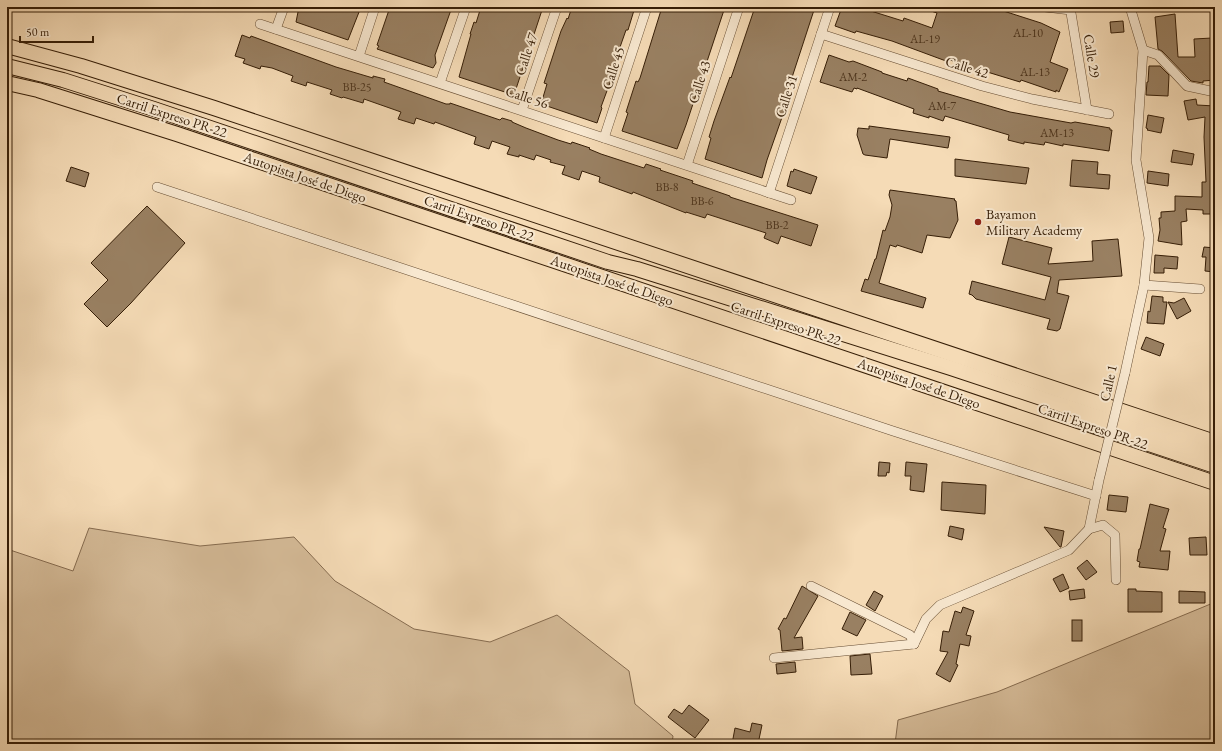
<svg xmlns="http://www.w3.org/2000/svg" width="1222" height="751" font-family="'EB Garamond',serif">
<rect width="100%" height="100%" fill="#f5dbb6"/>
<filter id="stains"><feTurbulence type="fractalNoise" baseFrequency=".005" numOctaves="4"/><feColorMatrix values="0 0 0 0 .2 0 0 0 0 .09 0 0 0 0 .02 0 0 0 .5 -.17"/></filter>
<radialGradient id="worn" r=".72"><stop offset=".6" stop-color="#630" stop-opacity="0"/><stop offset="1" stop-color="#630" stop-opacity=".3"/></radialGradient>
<g fill="#d5bb98" stroke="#866c50">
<path d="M89,528L200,546L294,537L335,581L414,629L490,642L557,615L629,671L635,704L673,736L672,744H7V549L73,571Z"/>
<path d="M1215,600V744H895L898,720L997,692L1213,603Z"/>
</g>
<g fill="#998062" stroke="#361e07">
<path d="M299,7H361L348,40L296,22Z"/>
<path d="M390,7H452L435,55L436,63L433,68L377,49L379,46L377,45Z"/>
<path d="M481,7H543L514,95L459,77L471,34H470L474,22L476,23Z"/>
<path d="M572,7H635L628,30H626L619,50L613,69H615L601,107L602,108L597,123L541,104L547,84L544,83L561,31L567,18L568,19Z"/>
<path d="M662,7H725L686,125L677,149L622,131L628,113L626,112L636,81L638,82L640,78Z"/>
<path d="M755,7H815L783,105L786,106L767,160L762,178L705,159L711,138L709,137L714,121L730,77L731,78Z"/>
<path d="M842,7H858L903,21L904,18L932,28L937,13L922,8V7H991L1041,23L1060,32L1050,62L1068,69L1059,92L1056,90V92L1021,80L1020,82L984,71L983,74L965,68L966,65L947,59L946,61L892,41L856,31L855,33L835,26Z"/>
<path d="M1175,14L1178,57H1195L1194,39L1212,38V46H1215V80L1203,81V83L1191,81L1162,51L1158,49L1155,17Z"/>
<path d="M1123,21L1124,32L1111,33L1110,22Z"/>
<path d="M242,35L250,38L251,36L336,67L373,78V76L385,79L384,82L446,104H450V103L500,120L502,118L512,121V122L526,128L558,140L571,144L572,142L590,148L589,149L601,154L644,168L646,164L661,169L660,170L693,181L692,183L730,196V197L818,225L811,246L781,236L778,244L764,238L766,233L707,214L705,218L686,212V213L633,192L632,194L599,182L600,177L582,171L579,180L562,174L565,166L550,162L551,160L536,155L534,160L519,155V157L507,154L510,147L492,141L489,149L474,144L476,137L435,122L434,124L416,118L414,124L398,119L401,112L364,99L363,103L343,97L342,98L330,94L332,90L329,89L307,82L306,86L291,81L293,76L272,68L261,66L260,69L243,63L245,59L235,56Z"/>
<path d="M829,55L849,62L853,61L882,72V73L907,81L908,78L938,89V91L1010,112L1071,123L1075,122L1110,128V130H1112L1109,151L1063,144V146L1045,142L1044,145L1024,142V144L1008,140L1009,135L945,116L943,121L929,116V118L913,113L914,109L857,88V89L854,88L852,92L820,82Z"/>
<path d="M1149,66H1160L1169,75L1168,96L1146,95L1147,82H1148Z"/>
<path d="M1196,99L1197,105L1215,106V192H1213L1215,214H1203V210L1186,209L1187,221L1181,222L1182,245L1158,241L1160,230L1159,218H1161V212L1175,211V196L1202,197V182H1206L1204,137L1205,117L1188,120L1184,101Z"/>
<path d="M1148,115L1164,118L1161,133L1147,130L1148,129L1146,128Z"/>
<path d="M869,126L950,137L948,148L890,139L887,158L865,155L863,154L857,135L858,128L869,129Z"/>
<path d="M1173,150L1194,154L1192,165L1171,162Z"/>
<path d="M955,159L1029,168L1026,184L955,176Z"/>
<path d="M1072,160L1098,162L1097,174L1110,175L1109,189L1070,186Z"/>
<path d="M71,167L89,173L85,187L66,181Z"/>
<path d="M794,169L817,177L811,194L787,186L791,171L793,172Z"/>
<path d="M1148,171L1169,174L1168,186L1147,183Z"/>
<path d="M890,190L955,199L954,200L956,201L958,220L950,238L927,235L922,253L897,245L896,247L890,245L879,283L926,298L923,308L861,291L865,279L868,280L875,259H876L883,230L885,231L890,217L892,205L889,195Z"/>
<path d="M147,206L185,243L131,303L107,327L84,304L108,280L91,263Z"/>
<path d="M1009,237L1052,248L1048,264L1093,261L1092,241L1118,239L1122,276L1059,280L1057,293L1069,296L1060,329L1057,331L1047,329L1050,319L976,299L972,295L969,294L972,281L1045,300L1051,277L1002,264Z"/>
<path d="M1204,247L1215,248V272L1205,271L1206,257H1202Z"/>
<path d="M1155,255L1178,257L1177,269L1164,268V273H1154Z"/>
<path d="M1152,296L1163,297V302H1167L1164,324L1147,323L1148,311L1150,312Z"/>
<path d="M1184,298L1191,311L1177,319L1168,302L1174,303Z"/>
<path d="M1146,337L1164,344L1160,356L1141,349Z"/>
<path d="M879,462L890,463L889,473L887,472L886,476H878Z"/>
<path d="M906,462L927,464L924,492L910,490L911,476H905Z"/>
<path d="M942,482L986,485L985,514L941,510Z"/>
<path d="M1109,495L1128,497L1126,512L1107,510Z"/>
<path d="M1150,504L1169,509L1163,528L1166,529L1160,551H1170L1168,570L1139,567L1140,562L1137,561L1139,549H1140Z"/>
<path d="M950,526L964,529L962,540L948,536Z"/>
<path d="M1044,527L1064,531L1061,547H1060Z"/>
<path d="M1206,537L1207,555H1190L1189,538Z"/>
<path d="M1087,560L1097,572L1086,580L1077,568Z"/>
<path d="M1063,574L1069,588L1060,592L1053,579Z"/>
<path d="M802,586L818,596L794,638L802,637L803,649L782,651L780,630L778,629L784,618L786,619Z"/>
<path d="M1084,589L1085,598L1070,600L1069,591Z"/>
<path d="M1128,589H1136V591L1162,592V612H1128Z"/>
<path d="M874,591L883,596L875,611L866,605Z"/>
<path d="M1179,591L1205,592V603H1179Z"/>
<path d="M963,607L974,611L966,635L971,636L969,646L960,644L956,664L958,665L950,682L936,674L948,652L940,651L943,631L949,632L955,611L961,613Z"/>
<path d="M850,612L866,620L857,636L842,629Z"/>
<rect x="1072" y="620" width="10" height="21"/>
<path d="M870,654L872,674L851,675L850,656Z"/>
<path d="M795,662L796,672L777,674L776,664Z"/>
<path d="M689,705L709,720L695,738L668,717L674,709L682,714Z"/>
<path d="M752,723L762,725L758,744H732L735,728L750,732Z"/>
</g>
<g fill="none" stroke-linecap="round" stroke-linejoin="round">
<defs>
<g id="minor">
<path d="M1045,7L1071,10"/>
<path d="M1070,7L1087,110"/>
<path d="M260,24L791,200"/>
<path d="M276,29L284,7"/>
<path d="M821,34L982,86L1032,99L1109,114"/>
<path d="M1143,50L1158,55L1187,86L1215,92"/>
<path d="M359,56L375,7"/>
<path d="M440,83L466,7"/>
<path d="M522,110L557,7"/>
<path d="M604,138L647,7"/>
<path d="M687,165L739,7"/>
<path d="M157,187L893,431L1096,496"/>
<path d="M769,193L830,7"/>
<path d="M1144,285L1200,289"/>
<path d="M1125,373L1144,285L1149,238L1136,160L1143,50L1130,7"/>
<path d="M1089,529L1103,525L1115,535L1116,580"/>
<path d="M811,586L910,635L914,644"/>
<path d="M914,644L926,619L940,605L1069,550L1089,529L1099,480"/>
<path d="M774,658L914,644"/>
</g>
<g id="highway">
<path d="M7,46L81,66L214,108L1215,442"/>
<path d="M7,66L63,80L154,109L608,262L637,269L951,368L1215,456"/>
<path d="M7,83L38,90L177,134L1215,483"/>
<path d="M1080,421L1215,466"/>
</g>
</defs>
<use href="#minor" stroke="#664d33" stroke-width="10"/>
<use href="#highway" stroke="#361e07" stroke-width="16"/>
<use href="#minor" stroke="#f8e8d0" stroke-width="9"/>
<use href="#highway" stroke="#f5dbb6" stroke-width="14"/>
<defs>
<path id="minor-bridge" d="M1099,480L1125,373"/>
</defs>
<use href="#minor-bridge" stroke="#664d33" stroke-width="10" stroke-linecap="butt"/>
<use href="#minor-bridge" stroke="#f8e8d0" stroke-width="9"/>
</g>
<circle fill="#8f2418" stroke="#f8e8d0" stroke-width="1.5" cx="978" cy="222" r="4"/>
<g text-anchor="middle" stroke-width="4" stroke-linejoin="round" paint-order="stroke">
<g font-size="12" fill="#4f361e">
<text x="1028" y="37">AL-10</text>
<text x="925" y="43">AL-19</text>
<text x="1035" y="76">AL-13</text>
<text x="853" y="81">AM-2</text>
<text x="357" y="91">BB-25</text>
<text x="942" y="110">AM-7</text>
<text x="1057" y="137">AM-13</text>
<text x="667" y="191">BB-8</text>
<text x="702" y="205">BB-6</text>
<text x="777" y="229">BB-2</text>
</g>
<g font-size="14" fill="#361e07" stroke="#f8e8d0">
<text transform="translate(526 54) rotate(-72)" y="5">Calle 47</text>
<text transform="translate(1092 56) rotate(81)" y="5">Calle 29</text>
<text transform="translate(967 67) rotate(17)" y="5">Calle 42</text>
<text transform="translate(613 68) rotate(-72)" y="5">Calle 45</text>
<text transform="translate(699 82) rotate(-72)" y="5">Calle 43</text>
<text transform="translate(786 96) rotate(-72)" y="5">Calle 31</text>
<text transform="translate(527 97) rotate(18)" y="5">Calle 56</text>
<text transform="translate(172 115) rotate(18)" y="5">Carril Expreso PR-22</text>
<text transform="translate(305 177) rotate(19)" y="5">Autopista José de Diego</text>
<text transform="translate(479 218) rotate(19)" y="5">Carril Expreso PR-22</text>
<text transform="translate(612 280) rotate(19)" y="5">Autopista José de Diego</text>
<text transform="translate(786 323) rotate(18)" y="5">Carril Expreso PR-22</text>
<text transform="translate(919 383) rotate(19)" y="5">Autopista José de Diego</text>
<text transform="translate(1108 383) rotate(-77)" y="5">Calle 1</text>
<text transform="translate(1093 426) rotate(19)" y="5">Carril Expreso PR-22</text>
</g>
<g font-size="14" fill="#361e07" stroke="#f8e8d0" text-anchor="start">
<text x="986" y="219">Bayamon<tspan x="986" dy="16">Military Academy</tspan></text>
</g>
</g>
<rect width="1222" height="751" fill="none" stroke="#f5dbb6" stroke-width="24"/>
<rect x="8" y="8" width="1206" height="735" fill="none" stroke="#361e07" stroke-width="2"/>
<rect x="12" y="12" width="1198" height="727" fill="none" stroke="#361e07"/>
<path d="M20 36v6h73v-6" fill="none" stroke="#361e07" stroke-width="2"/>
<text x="26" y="36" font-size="12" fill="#361e07" stroke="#f8e8d0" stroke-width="3" paint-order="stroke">50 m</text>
<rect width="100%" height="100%" filter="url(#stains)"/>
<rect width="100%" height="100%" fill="url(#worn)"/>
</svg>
